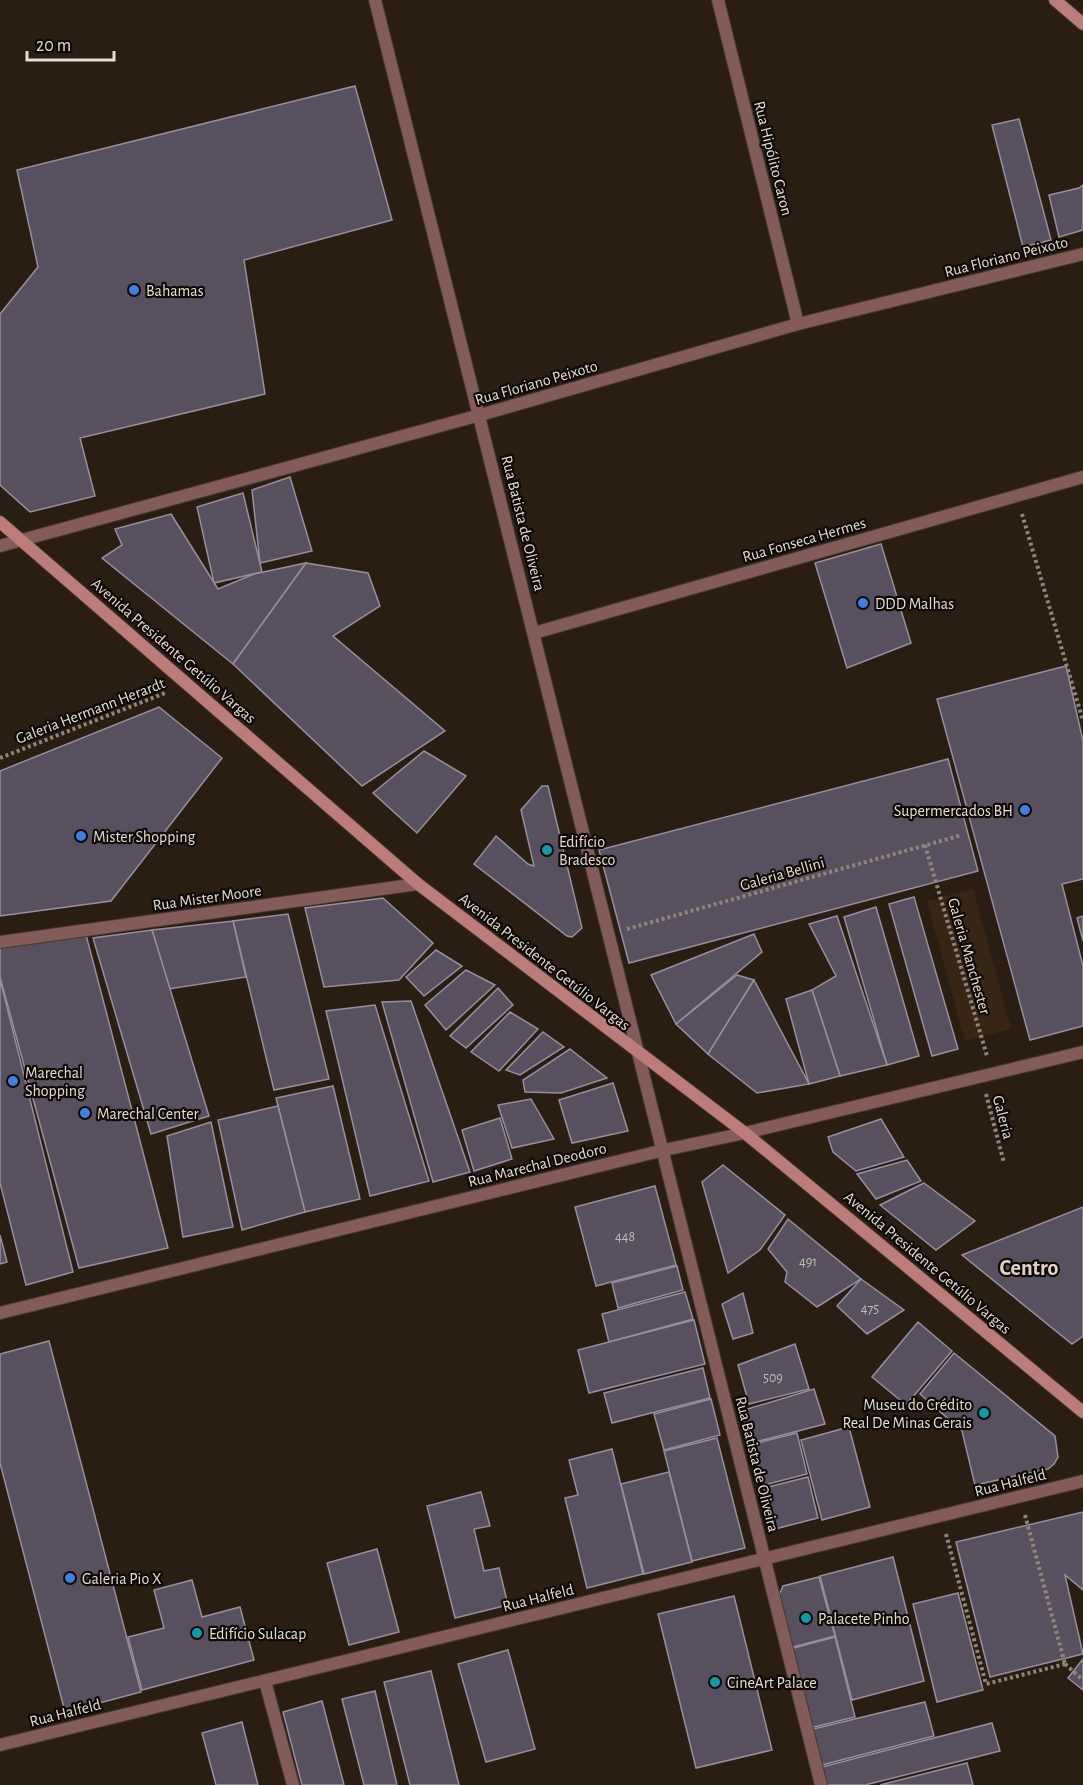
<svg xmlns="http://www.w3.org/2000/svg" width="1083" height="1785" font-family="'Alegreya Sans',sans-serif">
<rect width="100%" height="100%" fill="#2a1e12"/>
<path fill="#372616" d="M973,889L1011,1029L965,1041L927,901Z"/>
<g fill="#584f5f" stroke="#978e9f" stroke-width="1.5">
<path d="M355,86L392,220L244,260L265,394L80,438L95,496L30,512L0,485V314L38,267L17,170Z"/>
<path d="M1019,119L1051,240L1023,247L992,125Z"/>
<path d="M1083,185V230L1059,237L1049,195L1079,188Z"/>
<path d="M290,477L312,551L260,563L252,490Z"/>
<path d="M243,493L262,572L214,583L197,507Z"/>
<path d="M171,514L218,589L254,574L306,563L233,664L102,558L122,545L115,529Z"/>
<path d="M881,544L911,643L847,668L815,563Z"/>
<path d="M306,563L368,573L380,606L333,636L445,731L362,786L233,664Z"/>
<path d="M1066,666L1083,741V879L1062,884L1083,966V1026L1030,1040L937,699Z"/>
<path d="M159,707L222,758L111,901L0,916V771Z"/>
<path d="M424,751L466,776L417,833L373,793Z"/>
<path d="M948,759L978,871L629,963L599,850Z"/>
<path d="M542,786H548L582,928L572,937L567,936L474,864L496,836L528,864L534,866L521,810Z"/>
<path d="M914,897L958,1049L932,1056L889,904Z"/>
<path d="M383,898L433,943L399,980L324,987L305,908Z"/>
<path d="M876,907L919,1056L887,1065L844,917Z"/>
<path d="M288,914L329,1079L274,1090L233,921Z"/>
<path d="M837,916L887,1065L840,1076L812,990L836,976L809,924Z"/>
<path d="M1083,916V941L1077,918Z"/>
<path d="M233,921L246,977L169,989L152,930Z"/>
<path d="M152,930L209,1116L151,1134L93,938Z"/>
<path d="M85,931L168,1248L79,1268L0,977V942Z"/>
<path d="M754,934L762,952L676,1024L651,975Z"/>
<path d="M436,950L462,966L424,996L406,977Z"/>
<path d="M466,970L495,985L446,1030L425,1005Z"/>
<path d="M737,975L754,980L708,1054L676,1024Z"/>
<path d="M0,979L73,1272L26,1285L0,1183Z"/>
<path d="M754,980L809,1084L757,1093L708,1054Z"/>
<path d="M498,988L513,1005L466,1048L450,1036Z"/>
<path d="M812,990L840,1076L809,1084L786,999Z"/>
<path d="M411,1001L470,1172L433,1182L382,1002Z"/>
<path d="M375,1005L429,1181L370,1196L326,1011Z"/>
<path d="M510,1012L538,1029L499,1071L471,1052Z"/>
<path d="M543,1032L564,1047L520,1075L506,1070Z"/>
<path d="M570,1049L607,1078L561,1093L525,1092L523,1080Z"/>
<path d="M613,1083L628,1131L572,1143L559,1100Z"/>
<path d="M333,1086L360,1199L305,1212L276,1098Z"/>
<path d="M531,1099L554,1139L512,1148L498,1105Z"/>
<path d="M278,1106L305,1212L242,1230L218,1120Z"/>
<path d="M500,1118L512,1159L474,1171L462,1130Z"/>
<path d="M881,1119L904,1157L856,1171L833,1152L828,1137Z"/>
<path d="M211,1122L233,1227L183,1237L167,1136Z"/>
<path d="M907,1160L921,1181L876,1199L857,1174Z"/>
<path d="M723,1165L785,1215L760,1250L728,1273L702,1182Z"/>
<path d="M924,1183L975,1221L936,1250L880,1205Z"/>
<path d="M655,1186L676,1265L596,1286L575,1207Z"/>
<path d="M1083,1207V1336L1072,1344L962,1255Z"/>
<path d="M788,1219L861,1279L817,1307L785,1282L787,1272L768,1249Z"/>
<path d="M0,1235L7,1262L0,1264Z"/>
<path d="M677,1266L683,1290L618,1308L612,1283Z"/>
<path d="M861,1279L904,1310L867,1334L837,1306Z"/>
<path d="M685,1292L693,1319L609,1342L602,1314Z"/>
<path d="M743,1293L753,1333L733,1339L722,1304Z"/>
<path d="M694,1320L705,1364L589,1393L578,1350Z"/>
<path d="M918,1322L952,1351L906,1405L872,1377Z"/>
<path d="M49,1341L141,1692L65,1712L0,1463V1354Z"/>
<path d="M795,1344L809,1389L749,1404L738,1365Z"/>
<path d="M954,1353L1055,1436L1058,1457L1054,1464L1048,1469L975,1485L962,1431L920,1394Z"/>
<path d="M703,1368L710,1398L612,1423L604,1393Z"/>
<path d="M814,1389L825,1424L748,1444L741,1411Z"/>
<path d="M711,1399L720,1435L664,1450L654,1414Z"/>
<path d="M849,1427L870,1507L822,1520L801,1440Z"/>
<path d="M797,1433L807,1474L764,1485L753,1444Z"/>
<path d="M717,1438L745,1548L692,1561L664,1451Z"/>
<path d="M612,1449L643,1574L587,1588L565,1498L578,1495L569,1460Z"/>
<path d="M669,1472L692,1562L644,1574L621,1484Z"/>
<path d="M808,1477L818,1518L775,1529L764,1488Z"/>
<path d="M481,1492L490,1526L474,1529L484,1571L499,1568L508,1605L455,1618L427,1506Z"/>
<path d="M1083,1512V1590L1065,1575L1083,1654L990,1677L956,1542Z"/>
<path d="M377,1549L399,1632L349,1645L327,1563Z"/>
<path d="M893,1557L924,1681L852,1700L820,1576Z"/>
<path d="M819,1577L835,1636L789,1648L777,1600L783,1586Z"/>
<path d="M192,1580L202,1617L240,1607L254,1660L142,1690L128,1637L164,1628L154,1590Z"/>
<path d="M958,1593L983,1690L937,1702L913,1604Z"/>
<path d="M734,1596L772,1750L696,1768L658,1614Z"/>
<path d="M835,1637L855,1717L810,1728L790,1649Z"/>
<path d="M508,1650L535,1749L486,1762L458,1664Z"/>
<path d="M1083,1659V1690L1068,1678Z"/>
<path d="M431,1671L459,1785H410L384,1682Z"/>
<path d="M375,1691L397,1785H364L342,1699Z"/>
<path d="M322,1701L344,1785H302L283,1712Z"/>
<path d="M925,1702L934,1736L818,1766L809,1730Z"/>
<path d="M242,1722L258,1785H216L202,1733Z"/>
<path d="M992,1723L1000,1751L865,1785H823L818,1768Z"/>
<path d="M967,1763L973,1785H880Z"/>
</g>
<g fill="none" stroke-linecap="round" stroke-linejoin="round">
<defs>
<g id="pedestrian">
<path d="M0,942L418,884"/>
<path d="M664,1150L745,1133"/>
<path d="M265,1681L293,1785"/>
<path d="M0,1745L1083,1481"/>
</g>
<g id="minor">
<path d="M375,0L821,1785"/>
<path d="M718,0L798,324"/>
<path d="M534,633L1083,477"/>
<path d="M745,1133L1083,1052"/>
<path d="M0,1313L664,1150"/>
</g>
<path id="tertiary" d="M0,546L480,415L798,324L1083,254"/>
<g id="secondary">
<path d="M1055,0L1083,24"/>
<path d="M0,522L418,884L745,1133L1083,1412"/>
</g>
</defs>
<use href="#pedestrian" stroke="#44392d" stroke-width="14"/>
<use href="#minor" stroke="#44392d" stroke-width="14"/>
<use href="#tertiary" stroke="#44392d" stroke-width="14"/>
<use href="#secondary" stroke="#44392d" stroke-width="14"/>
<g stroke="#8f857b" stroke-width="4" stroke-dasharray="3 3" stroke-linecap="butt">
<path d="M1022,514L1083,721"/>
<path d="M0,758L165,693"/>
<path d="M925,845L987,1056"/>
<path d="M627,929L962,835"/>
<path d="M986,1094L1004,1163"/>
<path d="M1025,1515L1065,1664"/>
<path d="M946,1534L986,1684L1065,1664"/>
<path d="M1065,1664L1083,1680"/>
</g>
<use href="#pedestrian" stroke="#835b59" stroke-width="12"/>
<use href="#minor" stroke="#835b59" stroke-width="12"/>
<use href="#tertiary" stroke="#835b59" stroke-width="12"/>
<use href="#secondary" stroke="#bc7c79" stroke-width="12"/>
</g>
<g fill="#3f7fe0" stroke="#0e0905" stroke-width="2">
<circle cx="134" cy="290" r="6"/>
<circle cx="863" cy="603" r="6"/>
<circle cx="1025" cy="810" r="6"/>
<circle cx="81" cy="836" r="6"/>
<circle cx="13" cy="1081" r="6"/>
<circle cx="85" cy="1113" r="6"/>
<circle cx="70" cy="1578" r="6"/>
</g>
<g fill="#0f9aa8" stroke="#0e0905" stroke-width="2">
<circle cx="547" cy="850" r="6"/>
<circle cx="984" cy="1413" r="6"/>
<circle cx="806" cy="1618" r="6"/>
<circle cx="197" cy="1633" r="6"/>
<circle cx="715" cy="1682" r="6"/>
</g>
<g text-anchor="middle" stroke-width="4.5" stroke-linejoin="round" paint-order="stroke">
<g font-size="14" fill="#c2b9b8">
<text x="625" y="1241">448</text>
<text x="808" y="1266">491</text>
<text x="870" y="1313">475</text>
<text x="773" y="1382">509</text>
</g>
<g font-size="16" fill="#e5dcd5" stroke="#0e0905">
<text transform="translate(774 158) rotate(76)" y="6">Rua Hipólito Caron</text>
<text transform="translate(1006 256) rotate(-14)" y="6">Rua Floriano Peixoto</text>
<text transform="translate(536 382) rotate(-16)" y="6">Rua Floriano Peixoto</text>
<text transform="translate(524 523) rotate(76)" y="6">Rua Batista de Oliveira</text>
<text transform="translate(804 539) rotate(-16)" y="6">Rua Fonseca Hermes</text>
<text transform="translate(174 650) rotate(41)" y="6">Avenida Presidente Getúlio Vargas</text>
<text transform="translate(90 710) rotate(-21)" y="6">Galeria Hermann Herardt</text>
<text transform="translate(782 873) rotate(-16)" y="6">Galeria Bellini</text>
<text transform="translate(207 897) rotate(-8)" y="6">Rua Mister Moore</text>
<text transform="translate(970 956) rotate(74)" y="6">Galeria Manchester</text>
<text transform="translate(545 961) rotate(38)" y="6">Avenida Presidente Getúlio Vargas</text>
<text transform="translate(1004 1117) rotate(75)" y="6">Galeria</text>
<text transform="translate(537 1164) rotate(-14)" y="6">Rua Marechal Deodoro</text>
<text transform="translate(928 1262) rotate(40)" y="6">Avenida Presidente Getúlio Vargas</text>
<text transform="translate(758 1464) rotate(76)" y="6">Rua Batista de Oliveira</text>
<text transform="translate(1010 1482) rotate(-14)" y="6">Rua Halfeld</text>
<text transform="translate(538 1597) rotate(-14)" y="6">Rua Halfeld</text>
<text transform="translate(65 1712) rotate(-14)" y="6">Rua Halfeld</text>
</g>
<g font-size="16" fill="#e5dcd5" stroke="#0e0905" text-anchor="start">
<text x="146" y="296">Bahamas</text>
<text x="875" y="609">DDD Malhas</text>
<text x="1013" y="816" text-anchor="end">Supermercados BH</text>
<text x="93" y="842">Mister Shopping</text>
<text x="559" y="847">Edifício<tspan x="559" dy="18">Bradesco</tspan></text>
<text x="25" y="1078">Marechal<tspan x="25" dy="18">Shopping</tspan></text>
<text x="97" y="1119">Marechal Center</text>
<text x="972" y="1410" text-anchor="end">Museu do Crédito<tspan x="972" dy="18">Real De Minas Gerais</tspan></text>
<text x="82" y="1584">Galeria Pio X</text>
<text x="818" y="1624">Palacete Pinho</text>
<text x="209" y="1639">Edifício Sulacap</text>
<text x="727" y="1688">CineArt Palace</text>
</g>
<g font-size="22" font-weight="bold" fill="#e2d2c3" stroke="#0e0905">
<text x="1029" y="1275">Centro</text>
</g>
</g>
<path d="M27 51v9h87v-9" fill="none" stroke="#e5dcd5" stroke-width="3"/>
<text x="36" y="51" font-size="18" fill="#e5dcd5" stroke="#0e0905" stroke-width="4.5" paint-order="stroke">20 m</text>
</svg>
